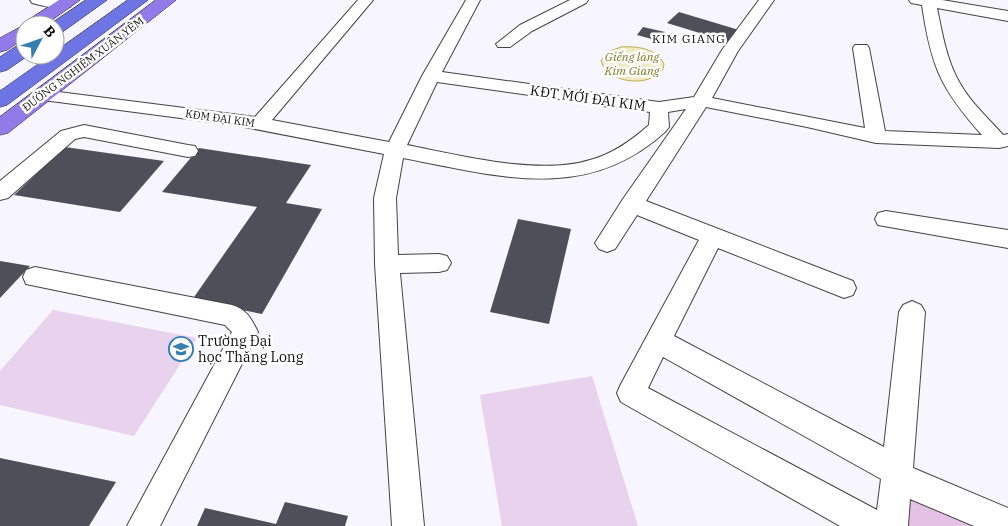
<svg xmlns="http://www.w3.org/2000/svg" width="1008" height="526" font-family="'IBM Plex Serif',serif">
<rect width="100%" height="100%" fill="#f7f5fe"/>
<path fill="#e4c1e5" d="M905,471L1008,526H900Z"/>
<g fill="#e8d2ee">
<path d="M53,310L197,338L134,436L0,405V371Z"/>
<path d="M592,376L638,526H502L480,395Z"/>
</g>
<path fill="#f0e8bf" stroke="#beb04e" d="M621,47C637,46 656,48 664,64L663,69C650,88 608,84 601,61L607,52Z"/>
<g fill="#4e4f58">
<path d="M679,12L739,30L729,42L667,23Z"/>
<path d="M643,27L665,32L659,41L637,35Z"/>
<path d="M65,147L164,161L120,212L14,195Z"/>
<path d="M199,148L311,165L286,203L322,209L262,314L192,300L257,207L162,192Z"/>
<path d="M518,219L571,229L549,324L490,312Z"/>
<path d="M0,261L30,266L0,298Z"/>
<path d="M0,458L116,482L89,526H0Z"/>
<path d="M285,502L348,516L345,526H197L205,508L276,524Z"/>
</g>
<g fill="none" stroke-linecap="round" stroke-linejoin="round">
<defs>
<g id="minor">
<path d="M30,0H67L72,4L70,7C59,10 43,6 32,3Z"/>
<path d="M358,0H373L272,120L389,142L422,76L466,0H480L442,72L659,102L694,97L722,50L759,0H774L738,51L712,98L865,128L853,48L855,45H867L869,48L885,131L982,135C941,89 931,67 922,5L911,3L909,0H942L1008,11V21L937,8C942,32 946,57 957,78C968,100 987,117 1003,135L1008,134V146L999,148L876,143L807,127L706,107L646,201L853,281L856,288L853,295L844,298L718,248L674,336L884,447L899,312L903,305L912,301L921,305L925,312L913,468L1008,508V526H974L910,499L908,526H840L621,402L617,393L621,384L699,240L637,215L615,249L607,252L599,249L595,243L623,199L686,109L668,112L669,127L666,131C587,204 498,176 403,158L396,198L398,255L439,254L447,256L451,263L447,270L439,272L400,273L424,526H392L375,264L374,198L384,154L234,125L43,100L37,99L34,95L37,91L43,90L255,117ZM437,82L650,112L649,125C632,140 613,154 590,160C539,176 459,155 407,145ZM663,357L881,479L877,510L648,388Z"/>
<path d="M570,0H588L586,3L532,31L510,47H498L496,44L520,25Z"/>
<path d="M84,125L188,145L195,146L198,151L195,156L188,157L84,137L75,139L8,198L0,200V181L61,131Z"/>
<path d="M886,211L1008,230V248L878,225L875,219L878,213Z"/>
<path d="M35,267L232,305C247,310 251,318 258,332L160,526H127L232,332L225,325L26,284L23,277L26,270Z"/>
</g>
<g id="major">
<path d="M59,0H80L45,25H25V38L7,50L0,52V38L24,25L27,21Z"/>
<path d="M156,0H176L8,133L0,135V117Z"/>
</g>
<g id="highway">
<path d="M86,0H107L61,33L55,34V25H49Z"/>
<path d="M128,0H148L7,105L0,107V91L51,55H55V52Z"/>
<path d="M25,43V55H29L7,70L0,72V57L18,45Z"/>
</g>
</defs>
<use href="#minor" stroke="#434343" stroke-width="2"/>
<use href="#major" stroke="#212121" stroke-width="1"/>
<use href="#highway" stroke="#212121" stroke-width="1"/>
<use href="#minor" fill="#fff" fill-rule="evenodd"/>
<use href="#major" fill="#937ae9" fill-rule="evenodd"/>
<use href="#highway" fill="#6d75e4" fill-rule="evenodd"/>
</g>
<defs>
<symbol id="university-ring" viewBox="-11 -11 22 22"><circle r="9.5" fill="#fff" stroke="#377eb1" stroke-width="1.5"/><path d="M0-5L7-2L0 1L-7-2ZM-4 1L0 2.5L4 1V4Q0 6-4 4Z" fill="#377eb1"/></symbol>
</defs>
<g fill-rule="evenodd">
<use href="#university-ring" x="167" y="335" width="28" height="28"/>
</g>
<g text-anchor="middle" stroke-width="5" stroke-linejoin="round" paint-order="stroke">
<g font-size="11" fill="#101010" stroke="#fff">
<text transform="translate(83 64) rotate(-37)" y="4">ĐƯỜNG NGHIÊM XUÂN YÊM</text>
<text transform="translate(220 118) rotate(8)" y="4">KĐM ĐẠI KIM</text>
</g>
<g font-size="12" letter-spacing="1" fill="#101010" stroke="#fff">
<text x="689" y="43">KIM GIANG</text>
</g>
<g font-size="12" font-style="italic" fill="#817824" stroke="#fff">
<text x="632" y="61">Giếng làng<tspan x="632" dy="14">Kim Giang</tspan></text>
</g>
<g font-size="14" fill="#101010" stroke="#fff">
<text transform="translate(588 98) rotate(8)" y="5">KĐT MỚI ĐẠI KIM</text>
</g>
<g font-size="14" fill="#101010" stroke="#fff" text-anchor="start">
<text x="198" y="346">Trường Đại<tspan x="198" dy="16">học Thăng Long</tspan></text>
</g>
</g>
<g transform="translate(40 40) rotate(49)"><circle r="24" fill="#ffffff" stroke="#9f9f9f"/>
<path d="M0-4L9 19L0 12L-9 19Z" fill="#377eb1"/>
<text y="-8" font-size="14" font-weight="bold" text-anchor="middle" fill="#101010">B</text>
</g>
</svg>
